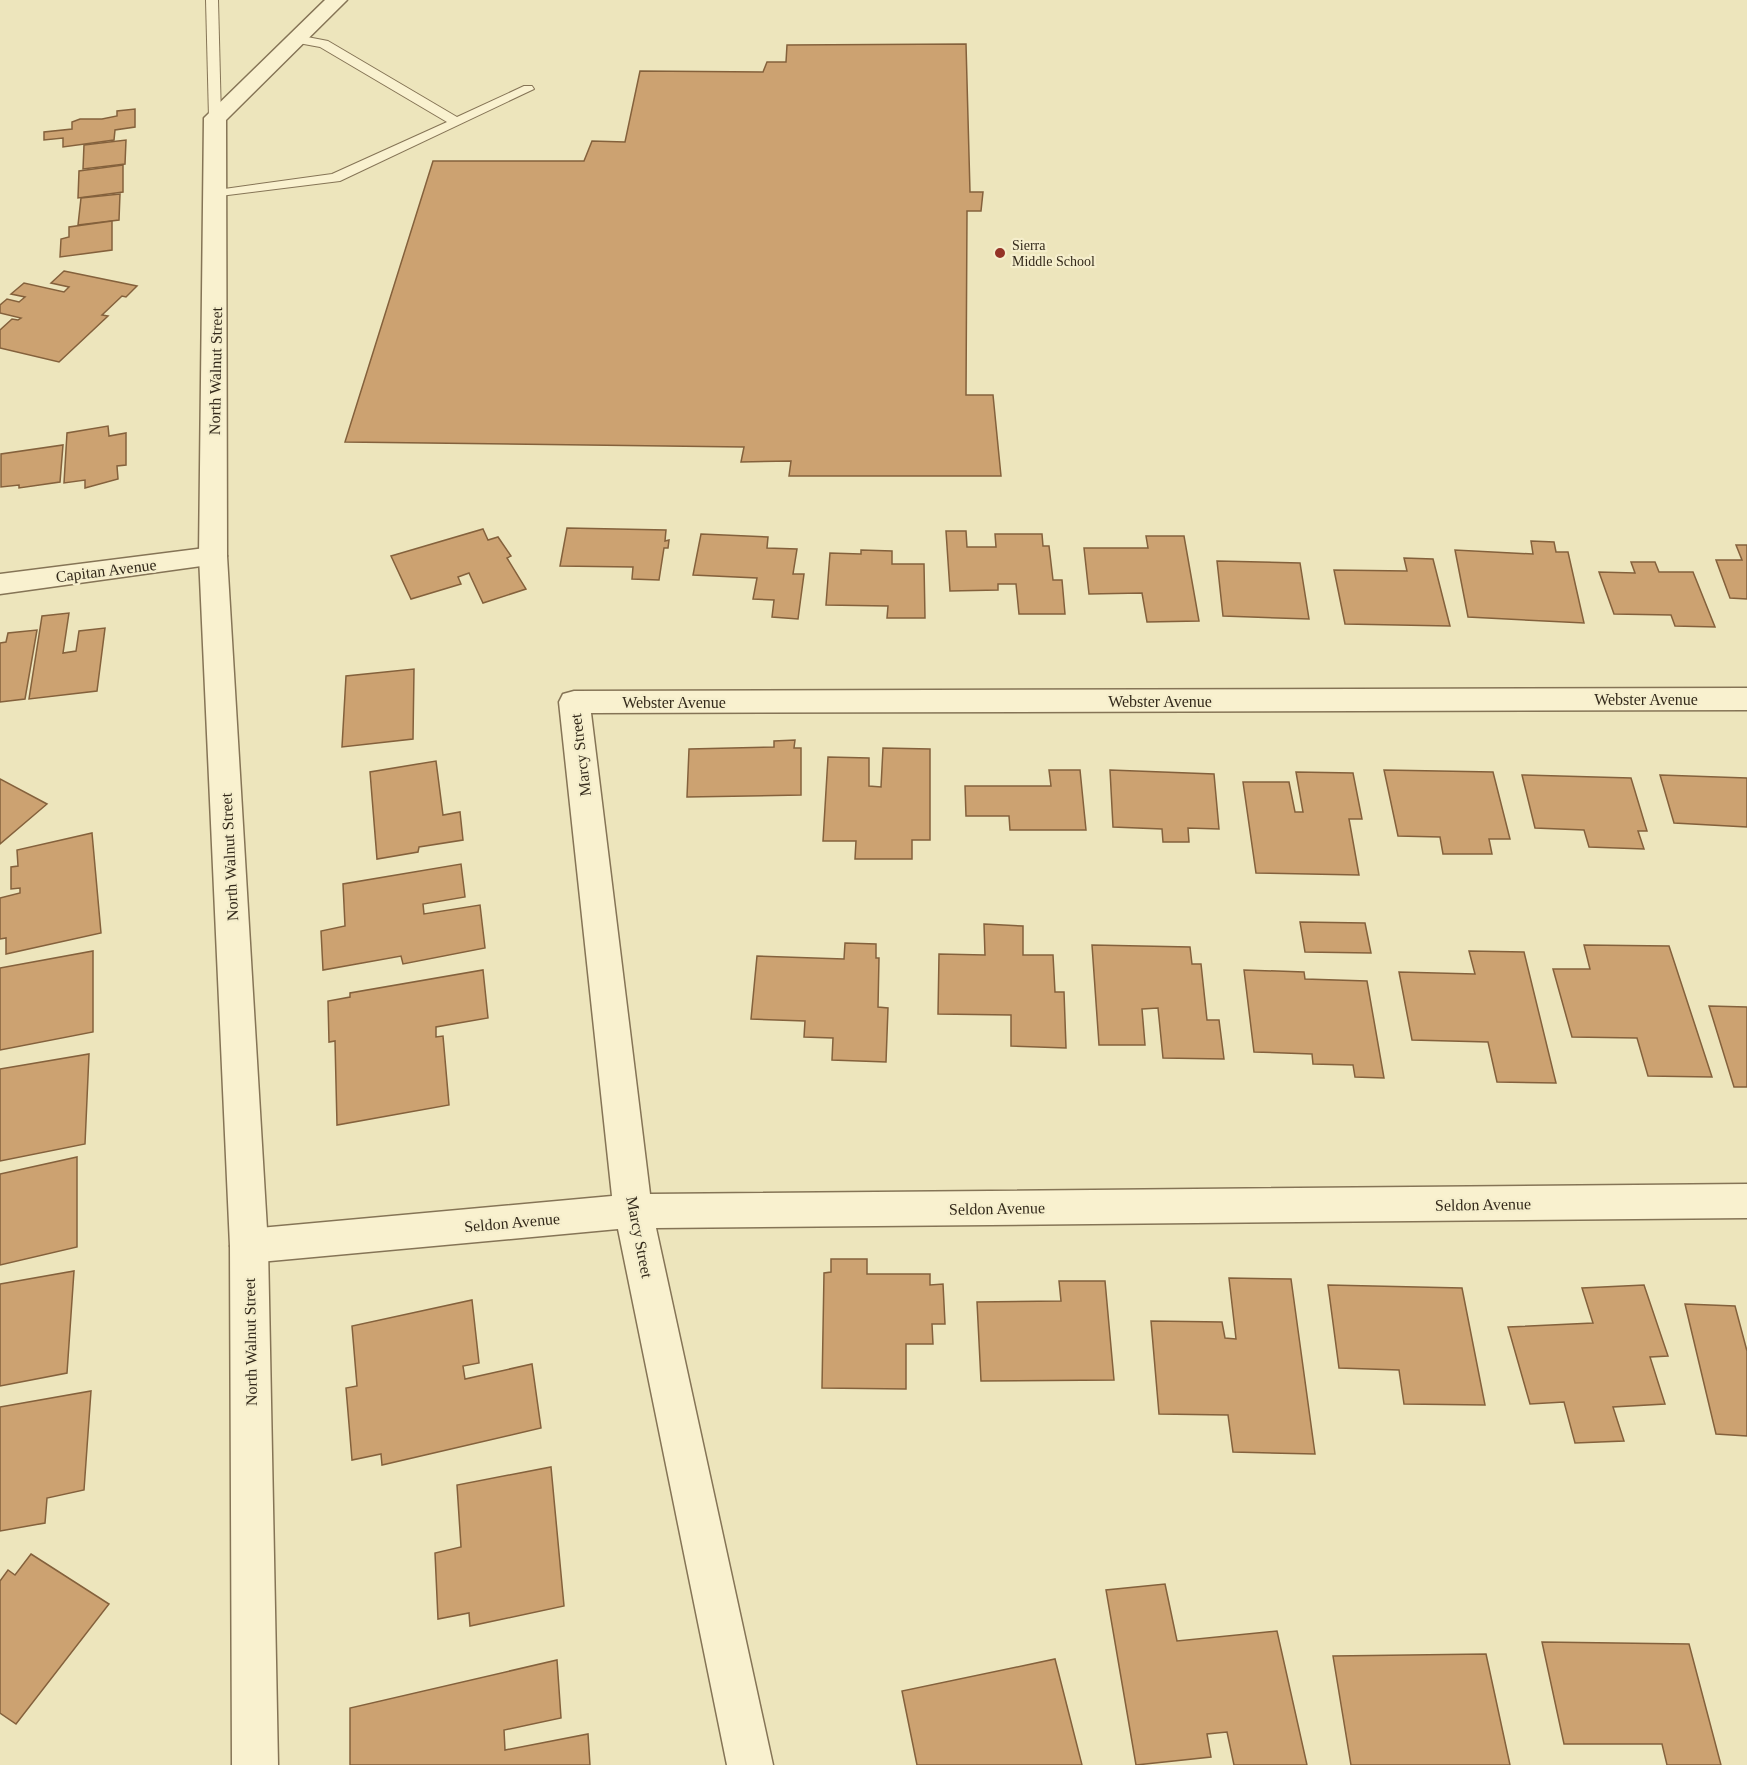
<svg xmlns="http://www.w3.org/2000/svg" width="1747" height="1765" font-family="Georgia,serif">
<rect width="100%" height="100%" fill="#ede5bc"/>
<g fill="#cca271" stroke="#84613c" stroke-width="1.5">
<path d="M966,44L970,192H983L981,211H967L966,395H993L1001,476H789L791,461L741,462L744,447L345,442L433,161H584L592,141L625,142L640,71L763,72L767,62H786L787,45Z"/>
<path d="M135,109V127L115,130L114,140L63,147V138L44,140V132L72,129V122L80,119H102L117,116V111Z"/>
<path d="M126,140L125,164L83,169L84,145Z"/>
<path d="M123,165V192L78,198L79,171Z"/>
<path d="M120,194L119,220L78,225L81,198Z"/>
<path d="M112,221V250L60,257L61,239L69,237V227Z"/>
<path d="M64,271L137,286L126,297L122,296L102,315L108,316L59,362L0,348V330L12,319L18,320L21,318L0,313V305L7,299L19,302L25,297L11,294L24,283L64,292L69,287L51,283Z"/>
<path d="M108,426L109,436L126,433V465L117,466L118,479L85,488V480L64,483L67,433Z"/>
<path d="M63,445L60,482L19,488V485L1,487V454Z"/>
<path d="M567,528L666,530L665,541L669,540L668,548H664L659,580L632,579L633,567L560,566Z"/>
<path d="M483,529L488,540L498,537L511,556L507,558L526,589L483,603L469,573L458,577L461,584L411,599L391,556Z"/>
<path d="M946,531H966L967,547H996L995,534H1042L1043,546H1049L1053,580H1062L1065,614H1019L1016,584H998V590L950,591Z"/>
<path d="M701,534L768,537L767,548L797,549L793,574H804L798,619L772,617L774,600L753,599L757,578L693,575Z"/>
<path d="M1146,536H1184L1199,621L1147,622L1142,593L1089,594L1084,548H1148Z"/>
<path d="M1531,541L1554,542L1556,552H1568L1584,623L1468,617L1455,550L1533,554Z"/>
<path d="M1736,545H1747V599L1730,598L1716,560H1742Z"/>
<path d="M861,550L892,551V564H924L925,618H887L888,606L826,605L830,553L861,554Z"/>
<path d="M1404,558L1433,559L1450,626L1345,624L1334,570L1407,571Z"/>
<path d="M1217,561L1300,563L1309,619L1223,616Z"/>
<path d="M1631,562H1655L1659,572H1693L1715,627L1675,626L1671,615L1614,614L1599,572L1635,573Z"/>
<path d="M69,613L63,653L76,651L79,631L105,628L97,691L29,699L42,616Z"/>
<path d="M37,630L25,699L0,702V643L6,642L8,633Z"/>
<path d="M414,669L413,739L342,747L346,676Z"/>
<path d="M795,740L794,748H801V795L687,797L689,749L774,747V741Z"/>
<path d="M883,748L930,749V840H912V859H855L856,841H823L828,757L869,758V786L881,787Z"/>
<path d="M436,761L443,815L460,812L463,840L419,847L418,852L377,859L370,772Z"/>
<path d="M1049,770H1080L1086,830H1010L1009,816H966L965,786H1051Z"/>
<path d="M1110,770L1214,774L1219,829L1188,828L1189,842H1163L1162,829L1113,827Z"/>
<path d="M1384,770L1493,772L1510,839H1489L1492,854H1443L1440,837L1398,836Z"/>
<path d="M1296,772L1353,773L1362,819H1349L1359,875L1256,873L1243,782H1289L1295,812H1303Z"/>
<path d="M1522,775L1631,778L1647,831H1638L1644,849L1589,847L1584,830L1535,828Z"/>
<path d="M1660,775L1747,778V827L1674,823Z"/>
<path d="M0,779L47,804L0,844Z"/>
<path d="M92,833L101,933L6,954V938L0,939V898L20,893V888L11,889V867L18,866L17,850Z"/>
<path d="M461,864L465,897L423,904L424,914L480,905L485,948L403,964L401,956L323,970L321,931L345,926L343,884Z"/>
<path d="M1300,922L1365,923L1371,953L1305,952Z"/>
<path d="M984,924L1023,926V955H1053L1055,992H1064L1066,1048L1011,1046V1015L938,1014L939,954L985,955Z"/>
<path d="M845,943L876,944V958H879L878,1007L888,1008L886,1062L832,1060L833,1038L804,1037L805,1021L751,1019L757,956L844,959Z"/>
<path d="M1092,945L1190,947L1192,964H1201L1207,1020H1219L1224,1059L1163,1058L1158,1008L1142,1009L1145,1045H1099Z"/>
<path d="M1584,945L1669,946L1712,1077L1648,1076L1637,1038L1572,1037L1553,969H1590Z"/>
<path d="M93,951V1032L0,1050V968Z"/>
<path d="M1469,951L1524,952L1556,1083L1497,1082L1488,1042L1412,1040L1399,972L1475,974Z"/>
<path d="M483,970L488,1018L436,1027V1037L443,1036L449,1105L337,1125L335,1041L329,1042L328,1001L350,997V993Z"/>
<path d="M1244,970L1304,972L1305,979L1367,981L1384,1078L1355,1077L1353,1065L1313,1064L1312,1054L1254,1052Z"/>
<path d="M1709,1006L1747,1007V1087H1734Z"/>
<path d="M89,1054L85,1144L0,1161V1069Z"/>
<path d="M77,1157V1247L0,1265V1174Z"/>
<path d="M831,1259H867V1274H930V1285L943,1284L945,1324H932L933,1344H906V1389L822,1388L824,1273L831,1272Z"/>
<path d="M74,1271L67,1373L0,1386V1284Z"/>
<path d="M1229,1278L1291,1279L1315,1454L1233,1452L1228,1415L1159,1414L1151,1321L1222,1322L1225,1338L1236,1339Z"/>
<path d="M1059,1281H1105L1114,1380L981,1381L977,1302L1061,1301Z"/>
<path d="M1328,1285L1462,1288L1485,1405L1404,1404L1399,1370L1339,1368Z"/>
<path d="M1644,1285L1668,1356L1650,1357L1665,1404L1613,1407L1624,1441L1575,1443L1564,1402L1530,1404L1508,1327L1593,1323L1582,1288Z"/>
<path d="M472,1300L479,1363L463,1366L465,1379L532,1364L541,1428L382,1465L381,1454L352,1460L346,1388L357,1386L352,1326Z"/>
<path d="M1685,1304L1735,1306L1747,1351V1436L1716,1434Z"/>
<path d="M91,1391L84,1490L47,1498L45,1523L0,1531V1407Z"/>
<path d="M551,1467L564,1606L470,1626L469,1613L438,1619L435,1553L461,1547L457,1485Z"/>
<path d="M31,1554L109,1604L16,1724L0,1713V1581L8,1570L15,1575Z"/>
<path d="M1165,1584L1177,1641L1277,1631L1307,1765H1234L1227,1732L1207,1734L1211,1757L1136,1765L1106,1590Z"/>
<path d="M1542,1642L1689,1644L1721,1765H1667L1662,1744H1564Z"/>
<path d="M1486,1654L1510,1765H1351L1333,1656Z"/>
<path d="M1055,1659L1082,1765H917L902,1691Z"/>
<path d="M557,1660L561,1718L504,1730L505,1750L588,1734L590,1765H350V1708Z"/>
</g>
<g fill="none" stroke-linecap="round" stroke-linejoin="round">
<defs>
<g id="service">
<path d="M206,0H218L221,118L215,122L209,118Z"/>
<path d="M297,35L328,41L457,117L524,86H532L534,89L340,181L212,197L210,194L217,190L332,174L447,122L320,47L293,42V36Z"/>
</g>
<g id="minor">
<path d="M213,547L223,549L227,556L223,563L0,594V574Z"/>
<path d="M1747,688V710L591,713L650,1194L1747,1184V1218L656,1228L773,1765H727L618,1229L249,1263L235,1258L230,1246L235,1234L249,1229L612,1196L559,702L563,694L574,691Z"/>
</g>
<path id="tertiary" d="M325,0H347L226,120L227,556L268,1246L278,1765H232L230,1246L199,556L204,118Z"/>
</defs>
<use href="#service" stroke="#857456" stroke-width="2"/>
<use href="#minor" stroke="#857456" stroke-width="3"/>
<use href="#tertiary" stroke="#857456" stroke-width="3"/>
<use href="#service" fill="#f9f1cf" fill-rule="evenodd"/>
<use href="#minor" fill="#f9f1cf" fill-rule="evenodd"/>
<use href="#tertiary" fill="#f9f1cf" fill-rule="evenodd"/>
</g>
<circle fill="#943226" stroke="#f5eecc" stroke-width="2" cx="1000" cy="253" r="6"/>
<g text-anchor="middle" stroke-width="4.5" stroke-linejoin="round" paint-order="stroke">
<g font-size="14" fill="#342a1b" stroke="#f5eecc" text-anchor="start">
<text x="1012" y="250">Sierra<tspan x="1012" dy="16">Middle School</tspan></text>
</g>
<g font-size="16" fill="#342a1b" stroke="#f5eecc">
<text transform="translate(215 371) rotate(-89)" y="6">North Walnut Street</text>
<text transform="translate(106 570) rotate(-7)" y="6">Capitan Avenue</text>
<text x="1646" y="705">Webster Avenue</text>
<text x="1160" y="707">Webster Avenue</text>
<text x="674" y="708">Webster Avenue</text>
<text transform="translate(580 755) rotate(-97)" y="6">Marcy Street</text>
<text transform="translate(229 857) rotate(-93)" y="6">North Walnut Street</text>
<text transform="translate(1483 1204) rotate(-1)" y="6">Seldon Avenue</text>
<text transform="translate(997 1208) rotate(-1)" y="6">Seldon Avenue</text>
<text transform="translate(512 1222) rotate(-5)" y="6">Seldon Avenue</text>
<text transform="translate(640 1237) rotate(79)" y="6">Marcy Street</text>
<text transform="translate(250 1342) rotate(-91)" y="6">North Walnut Street</text>
</g>
</g>
</svg>
